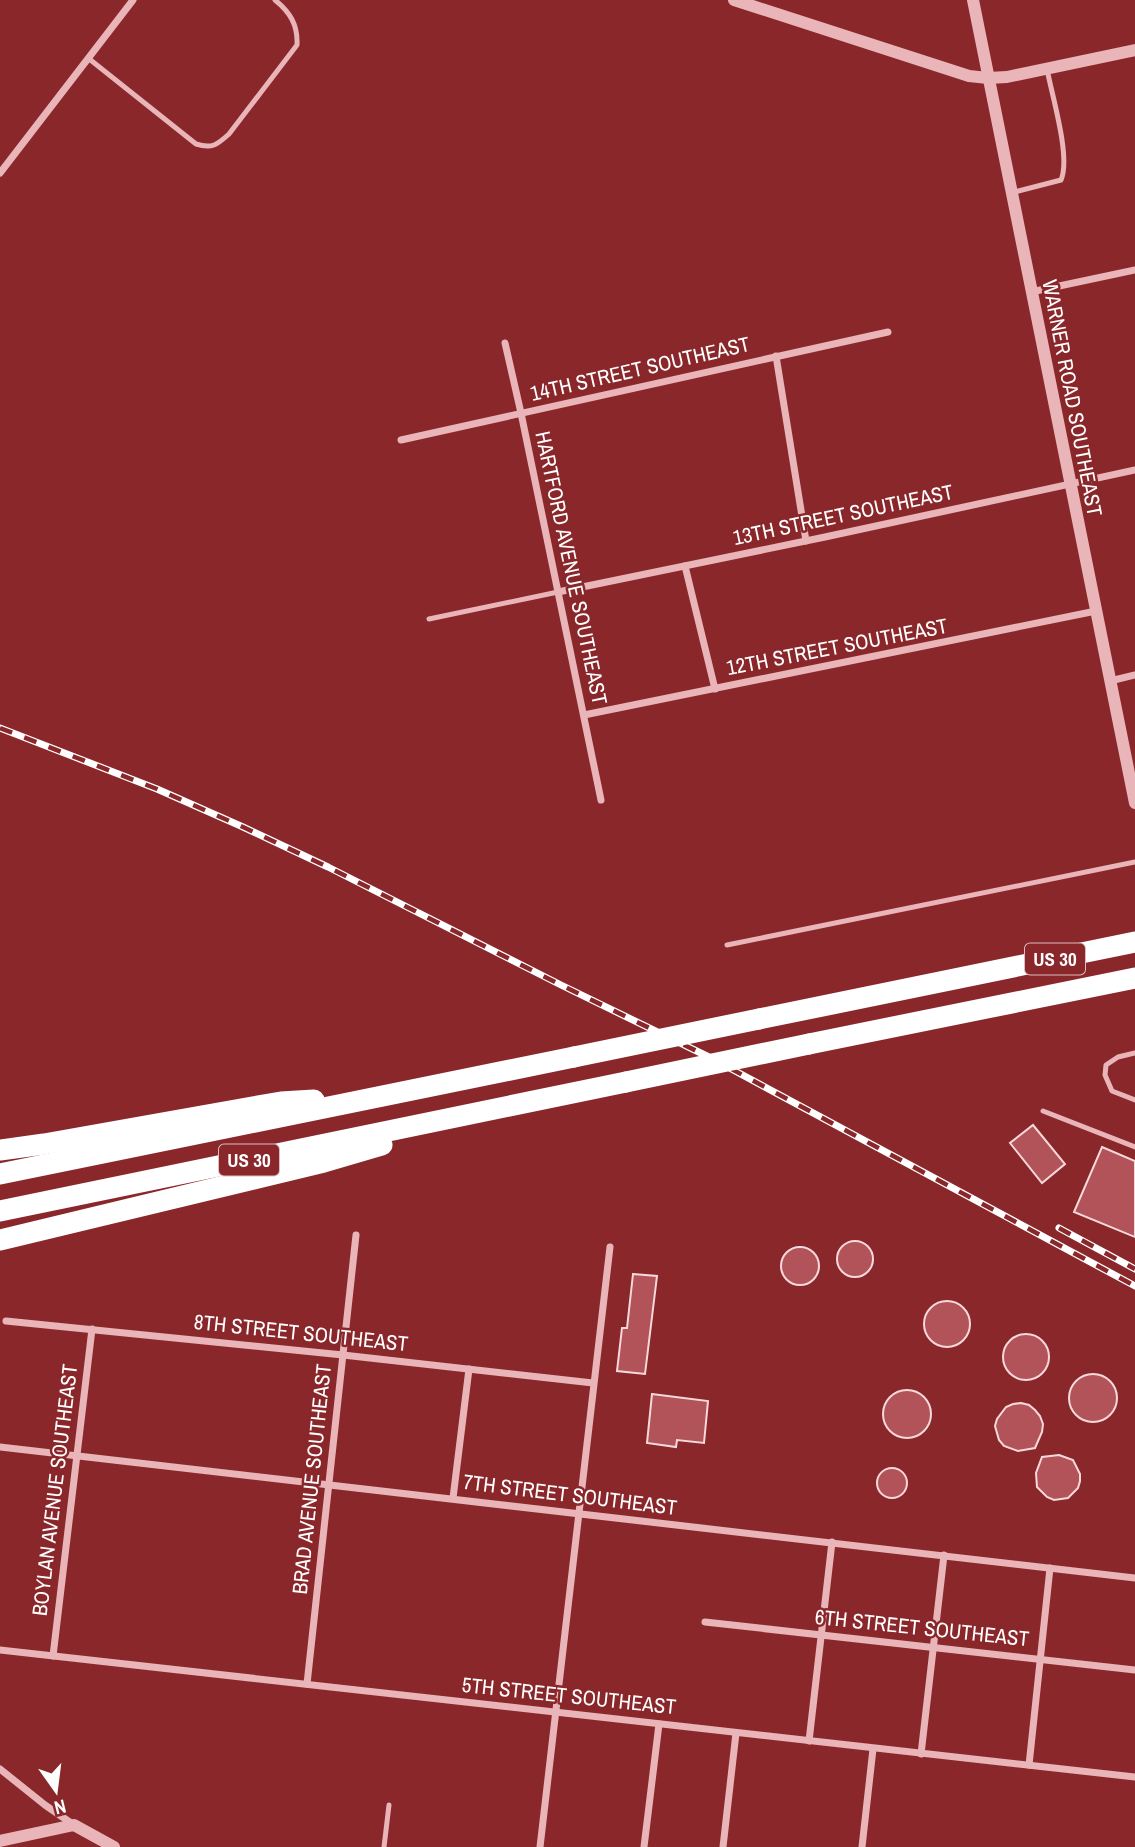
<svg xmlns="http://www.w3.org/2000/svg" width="1135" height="1847" font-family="'Archivo Narrow',sans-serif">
<rect width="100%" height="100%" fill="#8a272b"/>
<g fill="#b25359" stroke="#f7d9db" stroke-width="2">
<path d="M1033,1125L1065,1164L1042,1183L1010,1143Z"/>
<path d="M1102,1147L1135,1161V1237L1074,1212Z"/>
<circle cx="855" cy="1259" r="18"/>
<circle cx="800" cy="1266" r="19"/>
<path d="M633,1274L657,1276L645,1374L617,1371L622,1328H627Z"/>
<circle cx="947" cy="1324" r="23"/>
<circle cx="1026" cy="1357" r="23"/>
<circle cx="1093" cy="1398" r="24"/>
<circle cx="907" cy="1414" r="24"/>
<path d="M652,1394L708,1401L704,1443L677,1440L676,1447L647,1443Z"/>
<path d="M1021,1403L1029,1405L1035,1410L1040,1416L1043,1424L1042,1432L1035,1448L1018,1451L1004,1446L999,1440L995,1426L997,1419L1006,1407L1013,1404Z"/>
<path d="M1059,1455L1073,1460L1080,1474V1481L1078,1488L1068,1498L1054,1500L1047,1497L1037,1487L1036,1473L1042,1457Z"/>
<circle cx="892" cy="1483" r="15"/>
</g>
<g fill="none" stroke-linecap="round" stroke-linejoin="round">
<g stroke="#e9b5b8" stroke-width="5">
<path d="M88,58L196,144C212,149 217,145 229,134L297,45C298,25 290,12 275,0"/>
<path d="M1011,193L1061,180C1071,157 1052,96 1047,69"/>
<path d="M429,619L558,592"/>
<path d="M727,945L1135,862"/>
<path d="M1135,1053L1118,1057L1106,1065L1105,1075L1112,1091L1135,1100"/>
<path d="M1043,1111L1135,1147"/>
<path d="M384,1847L389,1805"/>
</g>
<g stroke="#e9b5b8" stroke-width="7">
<path d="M0,173L133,0"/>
<path d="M1031,292L1135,270"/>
<path d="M505,343L521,413L601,800"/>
<path d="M776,356L806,541"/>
<path d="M401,440L888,332"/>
<path d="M685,566L715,689"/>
<path d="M558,592L825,537L1135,470"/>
<path d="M1110,681L1135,675"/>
<path d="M584,715L1096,611"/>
<path d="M6,1321L343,1355L593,1383"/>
<path d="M0,1447L1135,1578"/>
<path d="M453,1498L469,1369"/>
<path d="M705,1622L1135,1670"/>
<path d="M0,1650L1135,1777"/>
<path d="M53,1656L92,1329"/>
<path d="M307,1684L356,1235"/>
<path d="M809,1741L832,1542"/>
<path d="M921,1754L944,1555"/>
<path d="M1029,1765L1050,1568"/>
<path d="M0,1769L45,1805L74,1825"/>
<path d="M540,1847L610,1247"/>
<path d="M644,1847L659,1724"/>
<path d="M723,1847L736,1733"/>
<path d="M862,1847L873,1749"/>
</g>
<g stroke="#e9b5b8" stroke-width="12">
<path d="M734,0L969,76L988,78L1007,77L1135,50"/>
<path d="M973,0L1135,803"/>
<path d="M0,1841L74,1825L114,1847"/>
</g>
<g stroke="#fff" stroke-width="21">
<path d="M759,1019L1135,942"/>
<path d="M809,1044L1135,978"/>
<path d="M0,1150L44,1144L281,1102L314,1100"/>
<path d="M0,1174L574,1057"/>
<path d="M0,1211L626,1082"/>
<path d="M0,1240L324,1162L382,1145"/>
</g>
<defs>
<g id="rail">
<path d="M0,728L157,789L243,827L328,867L561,985L711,1058L1135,1286"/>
<path d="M1059,1228L1135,1269"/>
</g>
</defs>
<use href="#rail" stroke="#fff" stroke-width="7"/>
<use href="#rail" stroke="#8a272b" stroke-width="4.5" stroke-dasharray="13" stroke-linecap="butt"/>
<g stroke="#fff" stroke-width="21">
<path d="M574,1057L759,1019"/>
<path d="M626,1082L809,1044"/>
</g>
</g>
<g text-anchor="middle" stroke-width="5" stroke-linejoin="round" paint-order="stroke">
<g fill="#8a272b" stroke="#dcbebf" stroke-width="2">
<rect x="1025" y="943.5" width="60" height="31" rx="5"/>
<rect x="219" y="1144.5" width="60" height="31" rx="5"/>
</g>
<g font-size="19" font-weight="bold" fill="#fff">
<text x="1055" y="966">US 30</text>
<text x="249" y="1167">US 30</text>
</g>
<g font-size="21" fill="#fff" stroke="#8a272b">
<text transform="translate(640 369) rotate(-13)" y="7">14TH STREET SOUTHEAST</text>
<text transform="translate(1072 398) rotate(79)" y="7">WARNER ROAD SOUTHEAST</text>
<text transform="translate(843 515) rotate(-12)" y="7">13TH STREET SOUTHEAST</text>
<text transform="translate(571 568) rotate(78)" y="7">HARTFORD AVENUE SOUTHEAST</text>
<text transform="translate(837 647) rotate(-11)" y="7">12TH STREET SOUTHEAST</text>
<text transform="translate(301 1333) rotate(6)" y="7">8TH STREET SOUTHEAST</text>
<text transform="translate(312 1479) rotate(-84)" y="7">BRAD AVENUE SOUTHEAST</text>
<text transform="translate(55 1490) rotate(-83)" y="7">BOYLAN AVENUE SOUTHEAST</text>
<text transform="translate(570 1495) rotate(7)" y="7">7TH STREET SOUTHEAST</text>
<text transform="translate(922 1628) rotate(6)" y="7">6TH STREET SOUTHEAST</text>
<text transform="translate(569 1696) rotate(6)" y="7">5TH STREET SOUTHEAST</text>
</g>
</g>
<g transform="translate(56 1791) rotate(166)" stroke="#8a272b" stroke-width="5" paint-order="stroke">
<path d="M0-5L12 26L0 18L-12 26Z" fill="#ffffff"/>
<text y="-10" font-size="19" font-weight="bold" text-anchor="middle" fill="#ffffff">N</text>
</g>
</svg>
